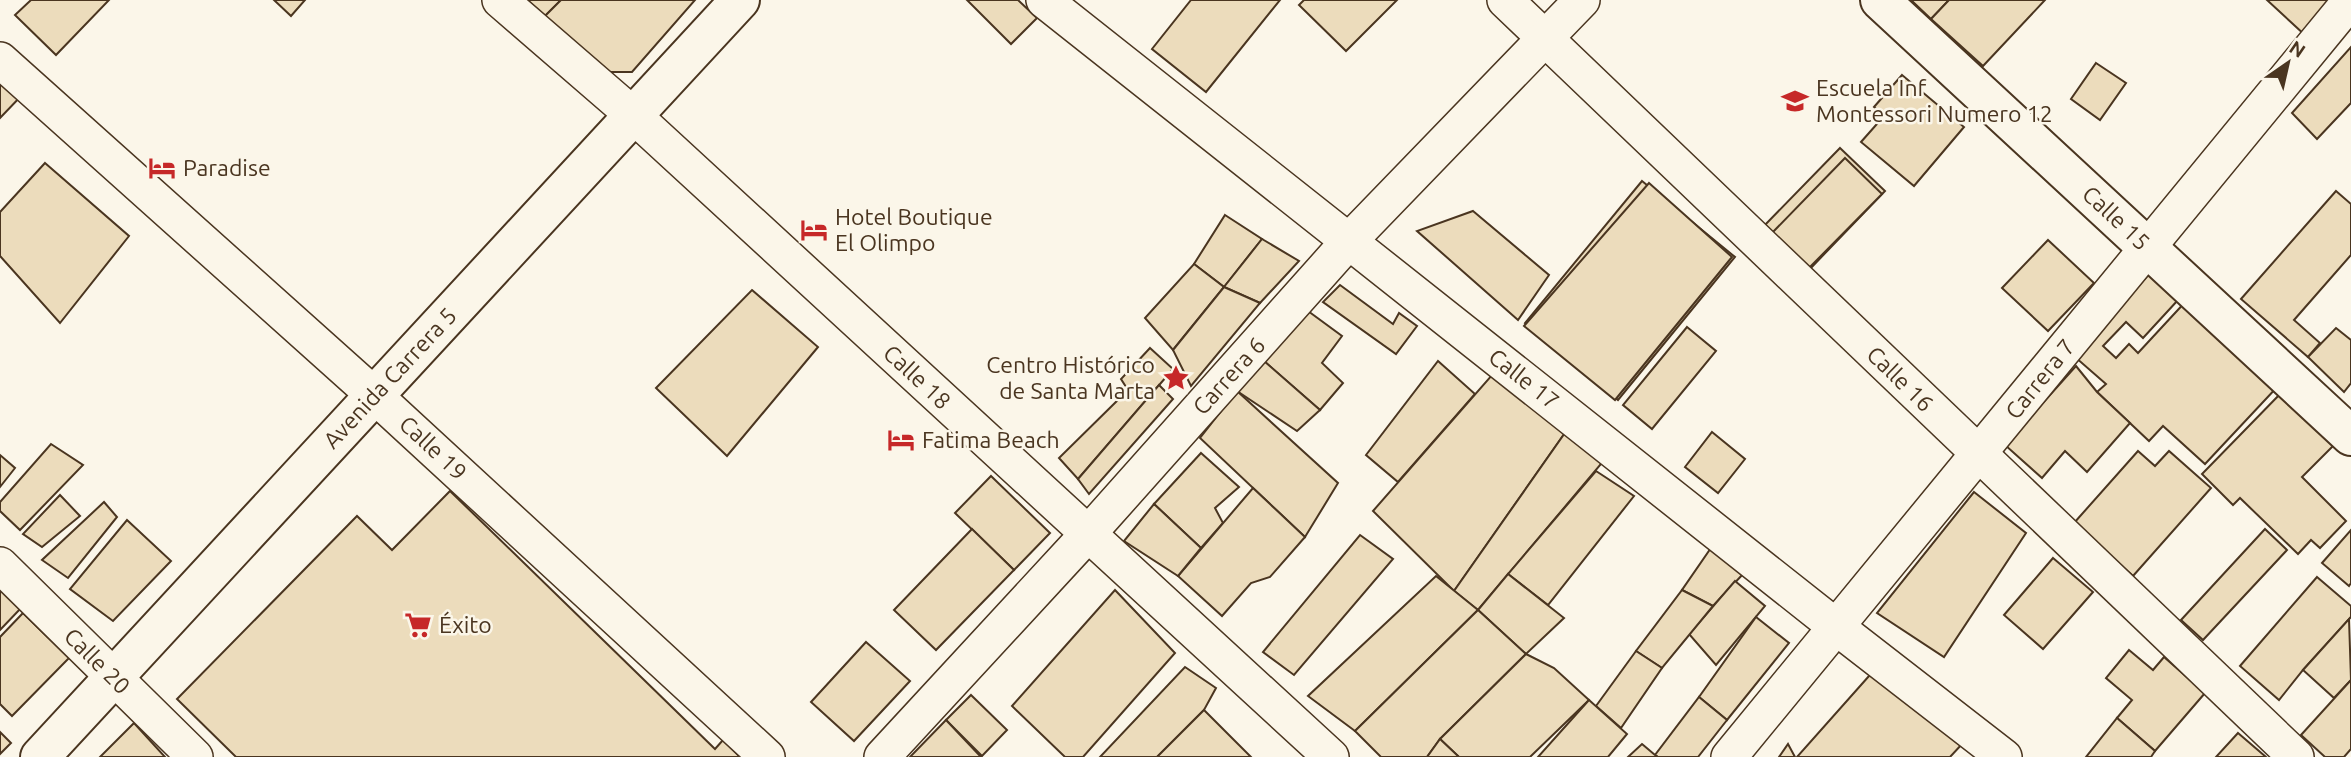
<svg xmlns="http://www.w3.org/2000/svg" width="2351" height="757" font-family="Ubuntu,sans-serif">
<rect width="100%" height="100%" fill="#fbf6e9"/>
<g fill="#ecdcbc" stroke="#4a3520" stroke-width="2">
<path d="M31,0H109L56,55L15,15Z"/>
<path d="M274,0H305L291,16Z"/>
<path d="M527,0H561L545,16Z"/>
<path d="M561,0H695L632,72H605L545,16Z"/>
<path d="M967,0H1018L1037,18L1011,44Z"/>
<path d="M1191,0H1280L1206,92L1152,49Z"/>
<path d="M1304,0H1397L1346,51L1299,5Z"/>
<path d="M1911,0H1949L1931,19Z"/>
<path d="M1949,0H2045L1983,66L1931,19Z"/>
<path d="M2267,0H2338L2306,36Z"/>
<path d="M2351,47V103L2317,139L2292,113Z"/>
<path d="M2096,63L2126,83L2100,120L2071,99Z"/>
<path d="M0,70L24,93L0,118Z"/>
<path d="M1902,75L1964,127L1914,186L1861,142L1884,116L1874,107Z"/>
<path d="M1840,148L1885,191L1807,272L1762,228Z"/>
<path d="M1845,158L1882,194L1808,269L1771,234Z"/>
<path d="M45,163L129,236L60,323L0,256V212Z"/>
<path d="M1642,181L1735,257L1618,400L1525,323Z"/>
<path d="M1649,183L1732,257L1615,400L1524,326Z"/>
<path d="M2336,191L2351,204V255L2294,320L2320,343L2308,357L2241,299Z"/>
<path d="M1473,211L1549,275L1518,320L1417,231Z"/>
<path d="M1225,215L1262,239L1224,287L1194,264Z"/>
<path d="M1262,239L1299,261L1260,303L1224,287Z"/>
<path d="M2048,240L2094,283L2048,331L2002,288Z"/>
<path d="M1194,264L1224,287L1173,350L1145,318Z"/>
<path d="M2149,274L2178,300L2143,338L2126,322L2103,346L2116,358L2129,344L2138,353L2188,299L2279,385L2205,464L2163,426L2149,441L2097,392L2106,384L2075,357Z"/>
<path d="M1340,285L1393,324L1399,313L1417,326L1396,354L1323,302Z"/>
<path d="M1224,287L1260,303L1191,386L1173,350Z"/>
<path d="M752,290L818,347L727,456L656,388Z"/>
<path d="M1308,311L1342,336L1322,363L1343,383L1320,410L1264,361Z"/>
<path d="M1687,327L1716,351L1652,429L1623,405Z"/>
<path d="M2336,328L2351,340V383L2344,392L2308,357Z"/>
<path d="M1150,348L1173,369L1078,479L1059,458L1128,390L1121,379Z"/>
<path d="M1264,361L1320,410L1297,431L1237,391Z"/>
<path d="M1438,361L1475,394L1398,482L1366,455Z"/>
<path d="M2076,366L2097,392L2130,423L2087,472L2065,451L2042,478L2005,445Z"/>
<path d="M1492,375L1567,430L1454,591L1373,511Z"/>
<path d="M1159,385L1173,399L1089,494L1078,479Z"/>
<path d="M2284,390L2337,442L2302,477L2346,521L2320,548L2311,540L2298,554L2240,498L2233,505L2202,474Z"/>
<path d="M1237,391L1338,483L1305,537L1200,438Z"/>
<path d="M1567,430L1606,458L1478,610L1454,591Z"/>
<path d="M1712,432L1745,459L1718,493L1685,467Z"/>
<path d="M51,444L83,465L20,530L0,511V502Z"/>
<path d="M2138,451L2155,466L2169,451L2211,488L2133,576L2074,523Z"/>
<path d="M1201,453L1239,487L1215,508L1223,523L1201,548L1154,504Z"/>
<path d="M0,455L15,468L0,487Z"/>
<path d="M1596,471L1634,496L1548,605L1508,574Z"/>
<path d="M991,476L1050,533L1014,570L955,513Z"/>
<path d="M1253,488L1305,537L1270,577L1251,583L1222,616L1178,576Z"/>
<path d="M450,491L715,749L723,740L740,757H236L177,699L357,516L392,550Z"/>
<path d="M1974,492L2026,533L1944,657L1877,613Z"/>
<path d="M60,495L80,516L42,547L23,534Z"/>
<path d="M104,502L117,517L68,578L42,560Z"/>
<path d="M1154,504L1201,548L1178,576L1124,541Z"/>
<path d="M127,520L171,561L113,621L70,589Z"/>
<path d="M972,529L1014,570L936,650L894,610Z"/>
<path d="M2265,529L2287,550L2203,640L2181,620Z"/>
<path d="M2351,530V583L2349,586L2322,563Z"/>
<path d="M1360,535L1393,559L1294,675L1263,652Z"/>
<path d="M1713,545L1744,573L1713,606L1682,590Z"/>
<path d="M2053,558L2093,592L2043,649L2004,615Z"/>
<path d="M1508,574L1564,618L1526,654L1478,610Z"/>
<path d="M1436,576L1478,610L1355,731L1308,696Z"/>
<path d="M2317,577L2351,606V617L2303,670L2279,700L2240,666Z"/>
<path d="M1735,581L1765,606L1716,665L1689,634Z"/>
<path d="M0,584L22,607L0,630Z"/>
<path d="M1115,590L1175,653L1083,757H1065L1012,706Z"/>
<path d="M1682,590L1713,606L1662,668L1636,651Z"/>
<path d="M1478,610L1526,654L1440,739L1427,757H1381L1355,731Z"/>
<path d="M23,613L69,658L12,716L0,704V637Z"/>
<path d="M1756,617L1789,643L1727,720L1699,697Z"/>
<path d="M2349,619L2351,680L2334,698L2303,670Z"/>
<path d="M866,642L910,681L854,741L811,702Z"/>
<path d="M2129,650L2153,670L2164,657L2205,693L2155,751L2117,718L2132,700L2106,678Z"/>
<path d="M1636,651L1662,668L1621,728L1596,706Z"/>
<path d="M1526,654L1554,668L1589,700L1530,757H1459L1440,739Z"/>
<path d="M1185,667L1216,688L1204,710L1157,757H1100Z"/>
<path d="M1877,667L1963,743L1950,757H1797Z"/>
<path d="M2351,680V749L2344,757H2325L2301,735Z"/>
<path d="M971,695L1007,730L982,756L946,720Z"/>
<path d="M1699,697L1727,720L1698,757H1658L1655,755Z"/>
<path d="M1589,700L1627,734L1608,757H1538Z"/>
<path d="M1204,710L1251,757H1157Z"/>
<path d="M2117,718L2155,751L2151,757H2086Z"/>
<path d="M946,720L981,757H910Z"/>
<path d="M134,723L165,757H100Z"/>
<path d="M0,732L11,743L0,754Z"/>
<path d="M2238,733L2266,757H2216Z"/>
<path d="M1440,739L1459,757H1427Z"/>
<path d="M1642,744L1655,755L1658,757H1628Z"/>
<path d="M1788,744L1795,757H1779Z"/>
</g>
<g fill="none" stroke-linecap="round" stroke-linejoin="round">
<defs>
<g id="street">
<path d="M500,0L633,115L1331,757"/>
<path d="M1044,0L1835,626L2004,757"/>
<path d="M1505,0L2296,757"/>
<path d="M0,60L374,395L767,757"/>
<path d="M0,565L195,757"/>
<path d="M882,757L1087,535L1349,241L1582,0"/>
<path d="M1729,757L2351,0"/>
</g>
<g id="secondary">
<path d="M1880,0L2351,436"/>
<path d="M40,757L740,0"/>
</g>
</defs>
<use href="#street" stroke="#4a3520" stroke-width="38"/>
<use href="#secondary" stroke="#4a3520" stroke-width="42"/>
<use href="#street" stroke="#fbf6e9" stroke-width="35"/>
<use href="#secondary" stroke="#fbf6e9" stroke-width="38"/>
</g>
<defs>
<symbol id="school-bare" viewBox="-9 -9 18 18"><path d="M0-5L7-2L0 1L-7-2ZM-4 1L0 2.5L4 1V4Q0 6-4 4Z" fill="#c62828" stroke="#fbf6e9" stroke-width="2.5" paint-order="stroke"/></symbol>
<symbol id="hotel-bare" viewBox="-9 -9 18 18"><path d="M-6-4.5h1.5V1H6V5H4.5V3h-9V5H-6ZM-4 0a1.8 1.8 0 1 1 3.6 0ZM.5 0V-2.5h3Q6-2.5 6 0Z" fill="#c62828" stroke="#fbf6e9" stroke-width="2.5" paint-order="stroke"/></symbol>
<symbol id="sight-bare" viewBox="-9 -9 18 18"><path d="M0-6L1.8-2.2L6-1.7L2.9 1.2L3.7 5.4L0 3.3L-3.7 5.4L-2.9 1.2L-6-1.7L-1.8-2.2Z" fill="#c62828" stroke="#fbf6e9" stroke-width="2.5" paint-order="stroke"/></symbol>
<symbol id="supermarket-bare" viewBox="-9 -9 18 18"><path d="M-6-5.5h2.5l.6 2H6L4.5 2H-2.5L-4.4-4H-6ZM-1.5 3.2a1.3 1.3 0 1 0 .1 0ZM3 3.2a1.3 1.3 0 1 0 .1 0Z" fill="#c62828" stroke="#fbf6e9" stroke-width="2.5" paint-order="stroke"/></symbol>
</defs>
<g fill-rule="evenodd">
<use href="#school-bare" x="1776" y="82" width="38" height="38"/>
<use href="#hotel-bare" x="143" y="149" width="38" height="38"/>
<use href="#hotel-bare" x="795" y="211" width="38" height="38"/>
<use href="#sight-bare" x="1157" y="359" width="38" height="38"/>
<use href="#hotel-bare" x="882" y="421" width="38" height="38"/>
<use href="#supermarket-bare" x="399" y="606" width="38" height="38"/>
</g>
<g text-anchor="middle" stroke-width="5" stroke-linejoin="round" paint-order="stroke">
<g font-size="23" fill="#4a3520" stroke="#fbf6e9" text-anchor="start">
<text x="1816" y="96">Escuela Inf<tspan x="1816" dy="26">Montessori Numero 12</tspan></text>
<text x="183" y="176">Paradise</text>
<text x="835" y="225">Hotel Boutique<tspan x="835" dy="26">El Olimpo</tspan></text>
<text x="1155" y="373" text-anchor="end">Centro Histórico<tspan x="1155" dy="26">de Santa Marta</tspan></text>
<text x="922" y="448">Fatima Beach</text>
<text x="439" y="633">Éxito</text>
</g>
<g font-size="23" fill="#4a3520" stroke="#fbf6e9">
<text transform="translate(2116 218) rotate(43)" y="8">Calle 15</text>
<text transform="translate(1229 376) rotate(-48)" y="8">Carrera 6</text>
<text transform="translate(917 377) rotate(43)" y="8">Calle 18</text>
<text transform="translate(390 378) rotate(-47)" y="8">Avenida Carrera 5</text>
<text transform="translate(1524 379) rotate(38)" y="8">Calle 17</text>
<text transform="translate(1900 379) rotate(44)" y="8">Calle 16</text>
<text transform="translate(2040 379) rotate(-51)" y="8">Carrera 7</text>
<text transform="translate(433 448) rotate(43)" y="8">Calle 19</text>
<text transform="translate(97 661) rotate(45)" y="8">Calle 20</text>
</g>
</g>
<g transform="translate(2288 63) rotate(34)" stroke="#fbf6e9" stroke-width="5" paint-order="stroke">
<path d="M0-5L12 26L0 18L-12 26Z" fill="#4a3520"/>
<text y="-10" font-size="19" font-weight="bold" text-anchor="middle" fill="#4a3520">N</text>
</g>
</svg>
